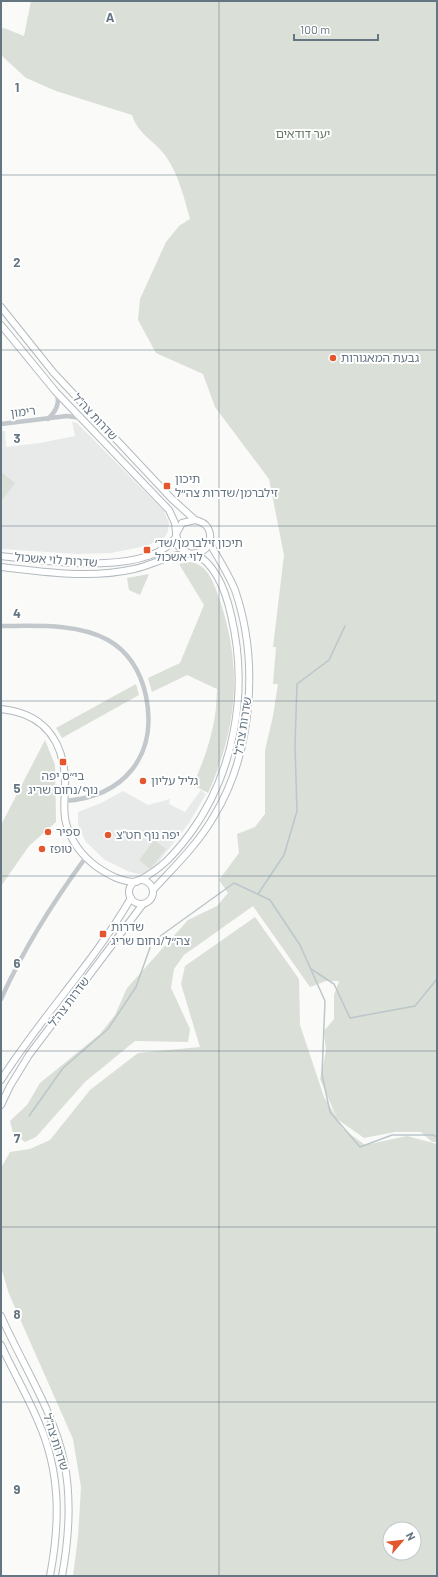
<svg xmlns="http://www.w3.org/2000/svg" width="438" height="1577" font-family="Barlow,'Noto Sans Hebrew',sans-serif">
<rect width="100%" height="100%" fill="#fafaf8"/>
<g fill="#e8e9e9">
<path d="M72,422L77,423L164,511L169,523L168,531L165,537L146,546L111,553L78,554L1,549V431H5L6,447L40,443L75,436Z"/>
<path d="M201,790L206,794L189,823L153,869L146,873L138,874L130,872L105,860L85,841L78,824V812L101,803L123,791L148,805L170,799L169,804L185,812Z"/>
</g>
<g fill="#dadfd7" fill-rule="evenodd">
<path d="M31,1H437V1142H432L421,1132H395L364,1138L337,1119L342,1128L365,1145L407,1136L437,1144V1576H73L78,1537L81,1487L73,1439L9,1294L1,1267V1168L10,1152L30,1149L50,1140L90,1090L138,1053L200,1047L181,984L185,966L255,917L299,979L300,1025L324,1097L336,1116L320,1079L326,1051L324,1031L334,1019V995L339,981H326L310,987L253,906L184,955L174,969L171,988L190,1029L188,1042L135,1041L85,1082L36,1137L25,1142L13,1133L10,1121L27,1105L40,1083L100,1034L115,1015L127,988L188,920L217,906L228,893L219,880L239,853L237,834L255,827L265,814V750L273,716L278,684H273L276,647H273L284,555L269,479L215,407L203,374L156,353L138,320L140,299L166,242L179,226L190,219C184,198 179,176 167,158C157,142 138,135 132,115L56,91L26,78L1,55V29L4,28L24,36ZM390,1529H414V1553H390Z"/>
<path d="M1,472L15,483L3,499L1,497Z"/>
<path d="M190,562C207,564 213,581 218,595C243,665 238,726 208,793L193,785C207,754 217,723 217,689L187,675L152,692L148,678L180,663L204,605L179,564Z"/>
<path d="M149,574L140,595L129,590L127,578Z"/>
<path d="M136,684L139,695L62,738L56,728Z"/>
<path d="M45,740L55,765L56,822L29,846L1,886V825Z"/>
<path d="M154,840L166,849L150,869L139,860Z"/>
</g>
<g fill="none" stroke-linecap="round" stroke-linejoin="round">
<g stroke="#bbc7cb" stroke-width="1.5">
<path d="M258,894L284,855L297,811L295,745L297,684L329,660L345,626"/>
<path d="M311,969L334,984L350,1018L415,1006L437,979"/>
<path d="M29,1116L63,1068L108,1029L136,987L152,942L234,883L270,900L300,945L325,1001L322,1074L330,1112L360,1147L392,1135H433L437,1137"/>
</g>
<defs>
<g id="secondary">
<path d="M1,307L53,372L171,498L195,520"/>
<path d="M1,325L56,392L169,510L175,523L176,532"/>
<path d="M1,556C43,561 149,577 176,537"/>
<path d="M1,567C46,572 90,579 134,569C149,566 163,558 178,555C189,552 204,557 209,543C211,538 210,532 208,528C205,523 200,521 195,520L182,523L176,534L179,547L190,554"/>
<path d="M1,709C41,713 62,737 65,777C66,792 62,808 66,823C71,841 82,856 97,867C109,875 121,882 136,882"/>
<circle cx="141" cy="892" r="12"/>
<path d="M138,881C161,869 173,856 189,835C235,773 249,690 231,615C226,592 217,566 196,554"/>
<path d="M153,890C175,866 198,844 214,816C253,752 259,660 235,590C228,573 218,558 209,542"/>
<path d="M1,1080C41,1017 94,962 131,898"/>
<path d="M1,1105L10,1086L29,1055L143,904"/>
<path d="M1,1316C22,1364 53,1410 64,1461C72,1500 69,1538 62,1576"/>
<path d="M1,1345C13,1371 27,1395 38,1421C61,1472 60,1523 50,1576"/>
</g>
</defs>
<use href="#secondary" stroke="#b3babf" stroke-width="8"/>
<g stroke="#c3c8cc" stroke-width="4.5">
<path d="M48,419C55,412 60,405 57,394"/>
<path d="M1,424L67,416L81,418"/>
<path d="M1,626C35,626 77,623 108,640C129,652 141,673 146,696C158,756 124,797 64,801"/>
<path d="M1,999C24,948 53,902 86,857"/>
</g>
<use href="#secondary" stroke="#fff" stroke-width="6"/>
</g>
<path fill="none" stroke="#657683" stroke-width="1" stroke-opacity="0.55" d="M219,1V1576M1,175H437M1,350H437M1,526H437M1,701H437M1,876H437M1,1051H437M1,1227H437M1,1402H437"/>
<g fill="#e4572e" stroke="#fff" stroke-width="1.5">
<circle cx="333" cy="358" r="4"/>
<rect x="163" y="482" width="8" height="8" rx="2"/>
<rect x="143" y="546" width="8" height="8" rx="2"/>
<rect x="59" y="758" width="8" height="8" rx="2"/>
<circle cx="143" cy="781" r="4"/>
<circle cx="48" cy="832" r="4"/>
<circle cx="108" cy="835" r="4"/>
<circle cx="42" cy="849" r="4"/>
<rect x="99" y="930" width="8" height="8" rx="2"/>
</g>
<g text-anchor="middle" stroke-width="4" stroke-linejoin="round" paint-order="stroke">
<g font-size="12" fill="#687a64" stroke="#fff">
<text x="303" y="138">יער דודאים</text>
</g>
<g font-size="12" fill="#657683" stroke="#fff" text-anchor="start">
<text x="341" y="362">גבעת המאגורות</text>
<text x="175" y="483">תיכון<tspan x="175" dy="14">זילברמן/שדרות צה״ל</tspan></text>
<text x="155" y="547">תיכון זילברמן/שד׳<tspan x="155" dy="14">לוי אשכול</tspan></text>
<text x="63" y="780" text-anchor="middle">בי״ס יפה<tspan x="63" dy="14">נוף/נחום שריג</tspan></text>
<text x="151" y="785">גליל עליון</text>
<text x="56" y="836">ספיר</text>
<text x="116" y="839">יפה נוף חט"צ</text>
<text x="50" y="853">טופז</text>
<text x="111" y="931">שדרות<tspan x="111" dy="14">צה״ל/נחום שריג</tspan></text>
</g>
<g font-size="12" fill="#657683" stroke="#fff">
<text transform="translate(23 412) rotate(-6)" y="4">רימון</text>
<text transform="translate(95 417) rotate(47)" y="4">שדרות צה"ל</text>
<text transform="translate(56 560) rotate(4)" y="4">שדרות לוי אשכול</text>
<text transform="translate(243 726) rotate(-81)" y="4">שדרות צה"ל</text>
<text transform="translate(69 1002) rotate(-53)" y="4">שדרות צה"ל</text>
<text transform="translate(56 1442) rotate(72)" y="4">שדרות צה"ל</text>
</g>
</g>
<g font-size="13" text-anchor="middle" font-weight="bold" fill="#657683" stroke="#fff" stroke-width="4" stroke-linejoin="round" paint-order="stroke">
<text x="110" y="22">A</text>
<text x="17" y="92">1</text>
<text x="17" y="267">2</text>
<text x="17" y="443">3</text>
<text x="17" y="618">4</text>
<text x="17" y="793">5</text>
<text x="17" y="968">6</text>
<text x="17" y="1143">7</text>
<text x="17" y="1319">8</text>
<text x="17" y="1494">9</text>
</g>
<rect width="438" height="1577" fill="none" stroke="#657683" stroke-width="4"/>
<g transform="translate(402 1541) rotate(62)"><circle r="19" fill="#ffffff" stroke="#c1c8cd"/>
<path d="M0-3L7 15L0 10L-7 15Z" fill="#e4572e"/>
<text y="-6" font-size="11" font-weight="bold" text-anchor="middle" fill="#657683">N</text>
</g>
<path d="M294 34v6h84v-6" fill="none" stroke="#657683" stroke-width="2"/>
<text x="300" y="34" font-size="12" fill="#657683" stroke="#ffffff" stroke-width="3" paint-order="stroke">100 m</text>
</svg>
